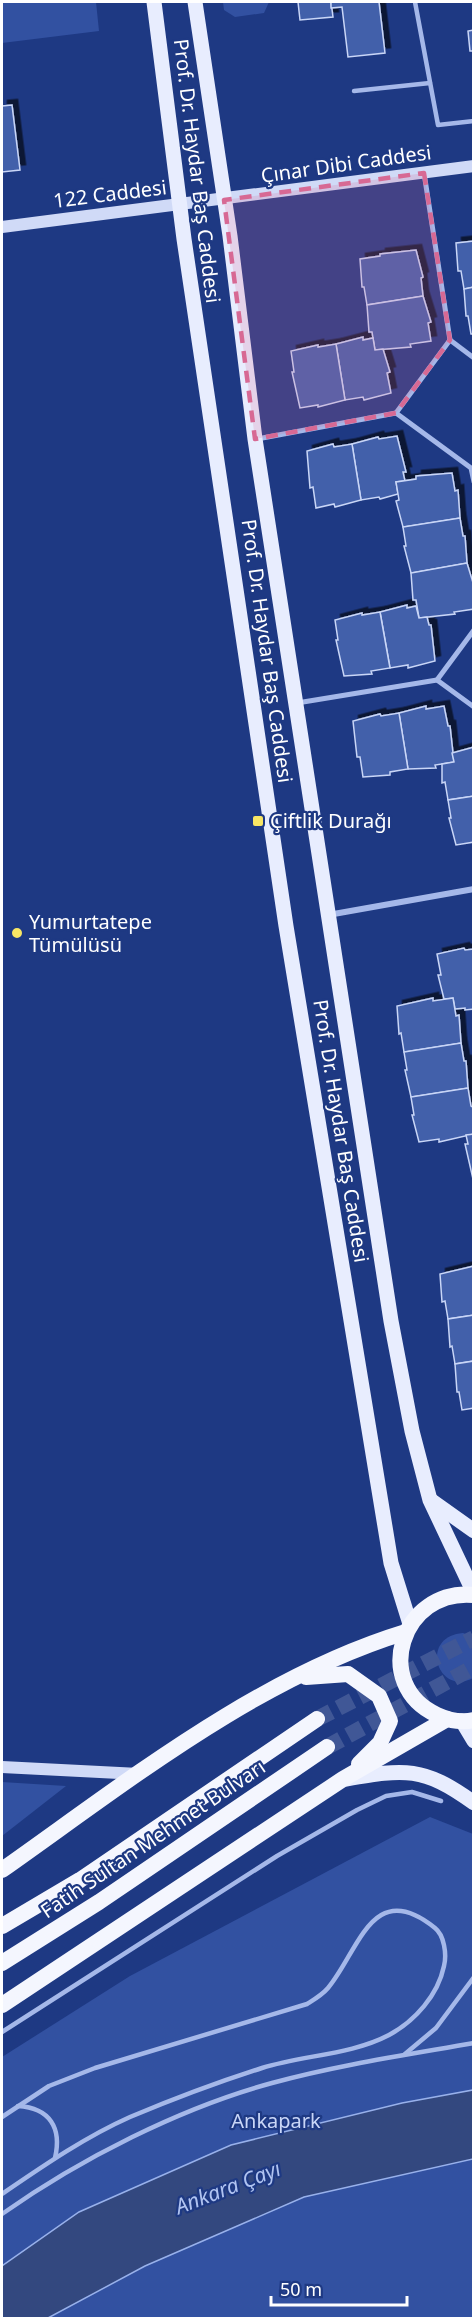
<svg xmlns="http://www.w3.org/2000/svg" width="475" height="2320" font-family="'Noto Sans',sans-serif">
<defs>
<filter id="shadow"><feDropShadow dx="5.5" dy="-5.5" stdDeviation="0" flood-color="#0009"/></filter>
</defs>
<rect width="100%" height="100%" fill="#1e3983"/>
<g fill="#3251a1">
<path d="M2,2H96L99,31L2,43Z"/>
<path d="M223,2H269L264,13L235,17L224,10Z"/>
<path d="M463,1633L473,1637V1678C438,1697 418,1637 463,1633Z"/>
<path d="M2,1782L66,1786L2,1836Z"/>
<path d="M430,1817L473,1834V2318H2V2057L130,1976Z"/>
</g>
<path fill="#33487f" stroke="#98b1eb" stroke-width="1.5" d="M473,2090V2159L304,2197L145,2266L48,2318H2V2266L79,2212L231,2145L402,2103Z"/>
<g fill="#4360aa" stroke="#c9d6f7" stroke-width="1.5" filter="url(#shadow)">
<path d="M298,2H331L333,17L300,20Z"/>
<path d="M331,2H379L385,53L348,57L342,7L331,8Z"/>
<path d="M474,30V51H470L468,31Z"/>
<path d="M12,105L20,170L2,172V106Z"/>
<path d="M474,241V287L464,289L461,271H458L456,243Z"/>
<path d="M416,250L423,277L421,278L423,296L367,305L364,287H362L360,259L380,256V254Z"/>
<path d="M474,287V334H471L468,316H466L464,289Z"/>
<path d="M423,296L431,322L428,323L431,341L410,344L411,347L375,350L372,332H369L367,305Z"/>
<path d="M363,337V340L373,338L375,350L383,349L390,372L387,373L391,393L364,400L363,397L345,400L336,344Z"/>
<path d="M336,344L345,400L318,407V405L300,408L292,372H294L291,351L318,345V347Z"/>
<path d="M397,436L406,472H403L405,481L396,482L398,494L380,499L379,497L361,500L352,444L378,437L379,439Z"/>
<path d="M333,444L334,447L352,444L361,500L335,507L334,504L316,508L313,487L310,488L307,451Z"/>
<path d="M452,473L455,491L458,490L460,518L403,527L396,501L399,500L396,482L416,479V476Z"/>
<path d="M460,518L463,536H465L467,563L411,573L404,546H406L403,527Z"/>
<path d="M467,563L474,586V609L454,612L455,614L419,618L416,600H413L411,573Z"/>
<path d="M407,605V608L416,606L419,618L427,617L429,625H431L435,661L408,668V665L390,668L380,612Z"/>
<path d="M380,612L390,668L371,671L372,674L344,676L336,640H338L335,620L362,613V615Z"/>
<path d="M426,706V709L444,706L448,726H450L454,762L435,765L436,768L408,769L399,713Z"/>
<path d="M399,713L408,769L390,772V775L363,777L360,757H357L353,721L380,714L381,716Z"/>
<path d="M474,747V796L448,800L445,782L442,783V764L454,762L452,753Z"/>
<path d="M474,796V842L456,845L449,818H451L448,800Z"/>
<path d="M464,948L465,950L474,949V1009L465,1010V1008L455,1009L453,998L444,999L438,975H441L437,954Z"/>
<path d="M433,998V1001L453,998L456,1016L459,1015L461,1043L404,1052L401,1033L399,1034L397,1006Z"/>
<path d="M461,1043L464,1061H466L468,1088L411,1097L405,1070H407L404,1052Z"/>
<path d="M468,1088L471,1106L474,1108V1134L439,1142V1139L419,1142L412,1115H414L411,1097Z"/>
<path d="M474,1134V1179H473L465,1144H468L466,1135Z"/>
<path d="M474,1266V1315L448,1319L445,1301L442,1302L440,1274Z"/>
<path d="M474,1315V1361L455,1364L452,1346L450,1347L448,1319Z"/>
<path d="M474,1361V1408L462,1410L459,1392H457L455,1364Z"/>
</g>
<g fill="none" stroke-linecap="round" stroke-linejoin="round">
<g stroke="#405796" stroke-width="16" stroke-dasharray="16 8" stroke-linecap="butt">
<path d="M317,1719L474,1638"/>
<path d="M327,1747L474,1667"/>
</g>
<g stroke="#a5b8e9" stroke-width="4.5">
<path d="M415,2L438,125L474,121"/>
<path d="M354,91L430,83"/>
<path d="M2,2032L277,1856L357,1810L386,1796L412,1792L441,1801"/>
<path d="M405,2054L436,2028L474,1977"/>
<path d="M18,2106C50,2108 62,2128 55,2158"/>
<path d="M2,2117L49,2086L95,2068L307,2004C315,1999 322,1995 328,1988C359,1951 372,1877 435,1928C444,1935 447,1954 444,1966C438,1995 415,2021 389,2035C351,2055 303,2055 262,2068C218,2082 173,2099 130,2117C85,2137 43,2166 2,2194"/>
<path d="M2,2214C80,2159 180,2108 272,2083C338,2065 406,2055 474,2043"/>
</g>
<g stroke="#a5b8e9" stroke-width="5">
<path d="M450,340L474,358"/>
<path d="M396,413L471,468L474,482"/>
<path d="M257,439L396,413L450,340L424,173"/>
<path d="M474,630L437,680L474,707"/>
<path d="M297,703L437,680"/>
</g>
<path stroke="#a5b8e9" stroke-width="6" d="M328,915L474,889"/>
<g stroke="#d0daf7" stroke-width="12">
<path d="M2,227L474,166"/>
<path d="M2,1767L139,1774"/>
</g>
<g stroke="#e8edfe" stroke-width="15">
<path d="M154,2L184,239L286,926L391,1563L410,1624"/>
<path d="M195,2L230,236L255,439L391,1321L412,1431L430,1500L474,1593"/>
<path d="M432,1501L474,1531"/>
<path d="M462,1721L474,1741"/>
<path d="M346,1779C405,1769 423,1766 474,1803"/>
</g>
<g stroke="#f4f6fe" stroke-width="16">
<path d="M474,1595C401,1588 371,1685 437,1715C448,1720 462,1723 474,1720"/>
<path d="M306,1677L348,1674L379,1696L390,1721L380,1743L359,1764"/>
<path d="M2,1870C127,1782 258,1677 406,1632"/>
<path d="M2,1926L80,1880L317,1719"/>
<path d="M2,1963L99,1902L327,1747"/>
<path d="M2,2005L343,1779L447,1719"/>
</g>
</g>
<path fill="#d76994" fill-opacity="0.2" stroke="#d76994" stroke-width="4.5" stroke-dasharray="12 8" stroke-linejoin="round" d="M424,173L450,340L396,413L255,439L224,200Z"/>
<g fill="#f8e664" stroke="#1e3983" stroke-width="2">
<rect x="252" y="815" width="12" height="12" rx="3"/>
<circle cx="17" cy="933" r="6"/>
</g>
<g text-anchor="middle" stroke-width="4.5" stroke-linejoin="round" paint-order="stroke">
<g font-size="20" fill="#fff" stroke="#1e3983">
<text transform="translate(346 164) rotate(-8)" y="7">Çınar Dibi Caddesi</text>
<text transform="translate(197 171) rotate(83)" y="7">Prof. Dr. Haydar Baş Caddesi</text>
<text transform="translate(110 194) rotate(-7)" y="7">122 Caddesi</text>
<text transform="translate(267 651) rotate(82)" y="7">Prof. Dr. Haydar Baş Caddesi</text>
<text transform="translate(341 1131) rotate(81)" y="7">Prof. Dr. Haydar Baş Caddesi</text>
<text transform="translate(153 1839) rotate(-34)" y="7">Fatih Sultan Mehmet Bulvarı</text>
</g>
<g font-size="20" fill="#fff" stroke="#1e3983" text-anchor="start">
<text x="270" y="828">Çiftlik Durağı</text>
<text x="29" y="929">Yumurtatepe<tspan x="29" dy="23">Tümülüsü</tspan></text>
</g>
<g font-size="20" fill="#c9d6f7" stroke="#1e3983">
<text x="276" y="2128">Ankapark</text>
</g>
<g font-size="21" font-style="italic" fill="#b0c3f1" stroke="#1e3983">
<text transform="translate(228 2188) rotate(-21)" y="7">Ankara Çayı</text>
</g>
</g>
<rect width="475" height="2320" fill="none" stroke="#ffffff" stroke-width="6"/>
<path d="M271 2296v9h136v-9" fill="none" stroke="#ffffff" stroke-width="3"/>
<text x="280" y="2296" font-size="18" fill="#ffffff" stroke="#1e3983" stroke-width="4.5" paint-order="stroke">50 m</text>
</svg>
